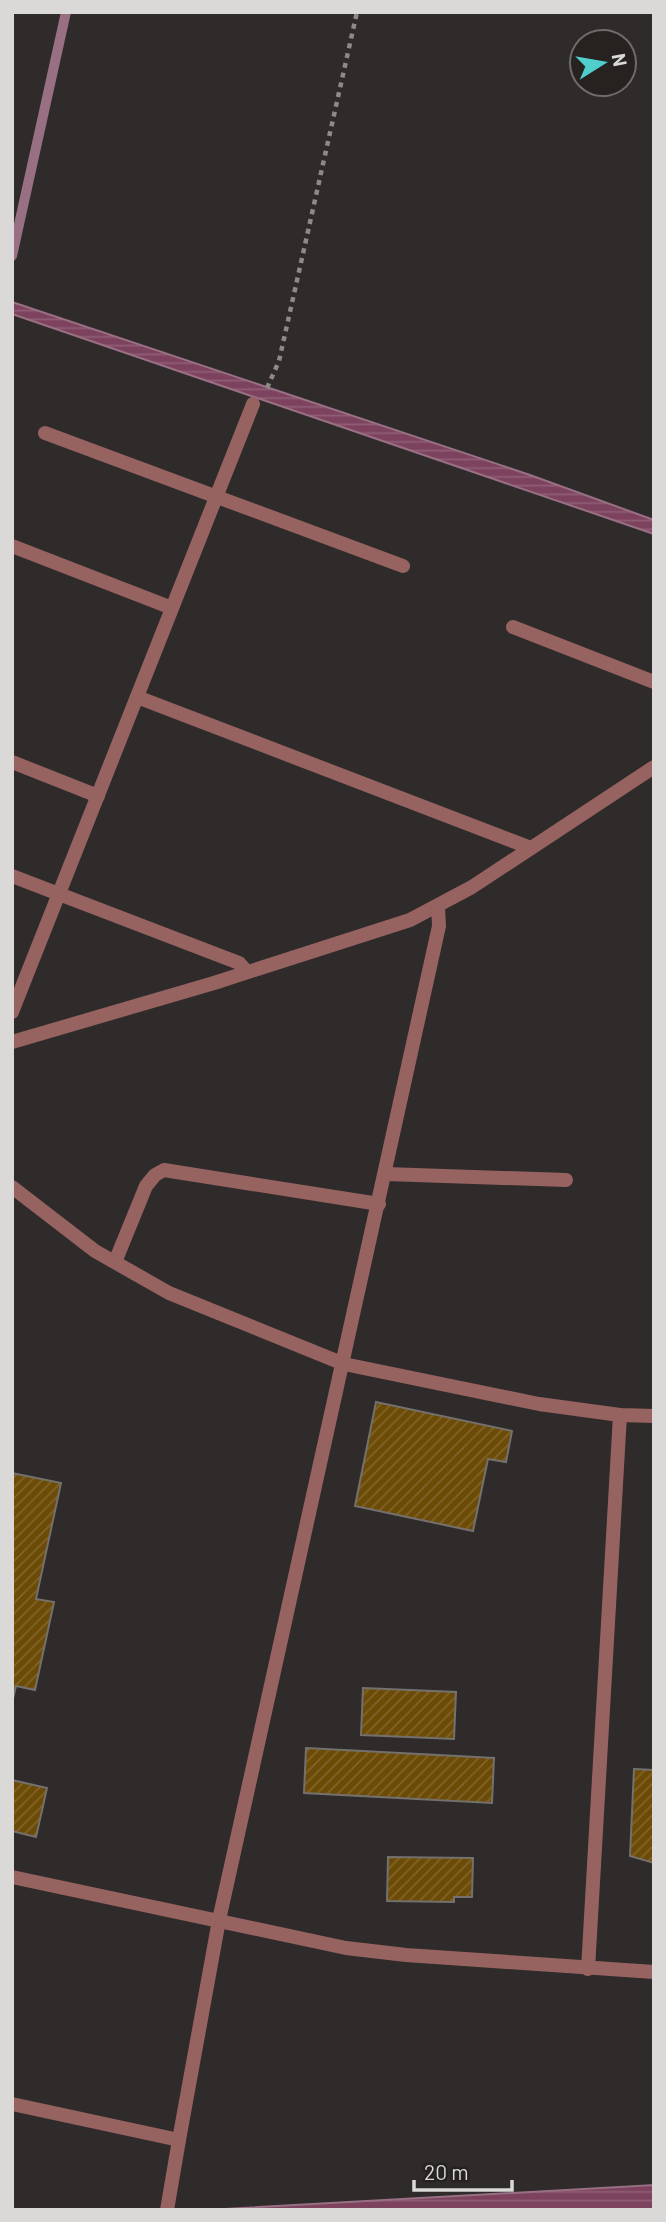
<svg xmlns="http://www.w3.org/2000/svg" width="666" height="2222" font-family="Barlow,sans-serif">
<defs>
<pattern id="water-rules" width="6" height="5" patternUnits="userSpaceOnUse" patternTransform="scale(1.75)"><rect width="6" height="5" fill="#7d425e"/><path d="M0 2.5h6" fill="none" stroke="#8f5d74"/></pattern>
<pattern id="building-hatch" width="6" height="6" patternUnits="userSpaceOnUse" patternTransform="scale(1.75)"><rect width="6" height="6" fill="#6c4b06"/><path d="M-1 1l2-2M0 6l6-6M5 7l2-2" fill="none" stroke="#80642a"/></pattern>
</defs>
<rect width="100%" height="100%" fill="#2f2b2a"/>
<g fill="url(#water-rules)" stroke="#996f83" stroke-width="2">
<path d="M12,302L530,475L654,520V534L12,314Z"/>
<path d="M654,2185V2210H207Z"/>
</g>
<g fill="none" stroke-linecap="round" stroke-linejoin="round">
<path stroke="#996f83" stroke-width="10" d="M12,256L66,12"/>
</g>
<g fill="url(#building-hatch)" stroke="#73706d" stroke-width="2">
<path d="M376,1402L512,1431L506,1462L488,1459L473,1531L355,1506Z"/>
<path d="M12,1473L61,1483L36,1599L54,1602L35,1690L16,1686L12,1703Z"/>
<path d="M363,1688L456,1692L454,1739L361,1735Z"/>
<path d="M306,1748L494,1758L492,1803L304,1793Z"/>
<path d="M634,1769L654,1770V1863L630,1856Z"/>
<path d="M12,1780L47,1788L36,1837L12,1831Z"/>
<path d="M388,1857L473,1858L472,1897H454V1902L387,1901Z"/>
</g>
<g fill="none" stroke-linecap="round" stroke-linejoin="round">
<path stroke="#8d8a89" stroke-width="4.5" stroke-dasharray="5 5" stroke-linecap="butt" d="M267,388L279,361L357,12"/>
<path stroke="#966361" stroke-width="14" d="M115,1262L146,1186L155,1175L164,1170L379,1204"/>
<g stroke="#966361" stroke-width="14">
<path d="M45,433L403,566"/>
<path d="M12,546L172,608"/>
<path d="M513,627L654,682"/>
<path d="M137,697L531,848"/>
<path d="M12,762L98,796"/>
<path d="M12,876L239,963L247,972"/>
<path d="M12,1012L253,404"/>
<path d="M12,1042L214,983L410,920L472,887L654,767"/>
<path d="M386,1174L566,1180"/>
<path d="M12,1187L95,1251L169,1293L344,1364L539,1404L620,1415L654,1416"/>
<path d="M588,1969L620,1415"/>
<path d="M12,2104L179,2140L219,1920L439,926L438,906"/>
<path d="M167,2210L179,2140"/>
</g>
<path stroke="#966361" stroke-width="14" d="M12,1877L346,1948L406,1955L654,1972"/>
</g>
<rect width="666" height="2222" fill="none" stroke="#dbd9d8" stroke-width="28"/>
<g transform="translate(603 63) rotate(79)"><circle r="33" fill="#252220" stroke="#6e6b6a" stroke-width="2"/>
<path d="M0-5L12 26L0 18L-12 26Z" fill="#52cdcd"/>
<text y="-10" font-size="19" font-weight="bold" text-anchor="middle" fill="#dbd9d8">N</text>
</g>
<path d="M414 2180v10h98v-10" fill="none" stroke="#dbd9d8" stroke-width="3.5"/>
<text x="424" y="2180" font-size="21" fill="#dbd9d8" stroke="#252220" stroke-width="5" paint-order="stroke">20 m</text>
</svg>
